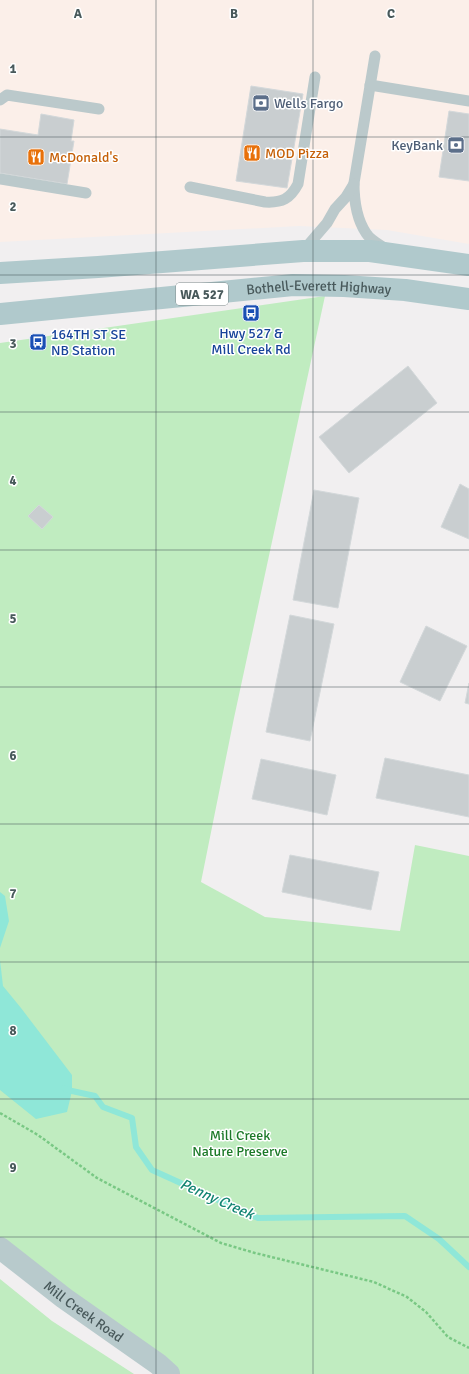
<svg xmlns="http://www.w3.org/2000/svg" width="469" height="1374" font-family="Signika,sans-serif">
<rect width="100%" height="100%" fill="#f1eff0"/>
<path fill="#fbefe9" d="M0,0H469V244L387,230L299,226L0,242Z"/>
<g fill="#c0ecc0">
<path d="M325,296L234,718L201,882L265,917L400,931L415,845L469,856V1374H169L0,1248V343Z"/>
<path d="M0,1279L52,1321L134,1374H0Z"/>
</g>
<g fill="#8fe7d8">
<path d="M0,892L5,896L9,921L0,948Z"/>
<path d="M0,960L3,986L21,1008L72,1075V1091L67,1112L36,1119L0,1090Z"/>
</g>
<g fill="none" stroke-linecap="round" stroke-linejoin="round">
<path stroke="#8fe7d8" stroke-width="6" d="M64,1088L72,1091L95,1096L103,1107L132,1118L136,1147L152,1170L258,1218L405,1216L439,1239L469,1267"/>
</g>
<g fill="#c9ced0" stroke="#d3d8da">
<path d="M251,86L303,94L287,188L236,181Z"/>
<path d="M449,111L469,114V181L439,177Z"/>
<path d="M41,114L74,120L71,141H74L67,184L0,173V129L38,135Z"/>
<path d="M408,366L437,403L349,473L319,437Z"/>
<path d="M460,484L469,489V539L441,527Z"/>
<path d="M314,490L359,498L338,608L293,600Z"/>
<path d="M39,505L53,517L42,529L28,516Z"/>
<path d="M290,615L334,624L310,741L266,732Z"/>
<path d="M426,626L467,646L440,701L400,682Z"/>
<path d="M469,683V704L465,703Z"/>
<path d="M385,758L469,775V817L376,798Z"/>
<path d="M261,759L336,775L327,815L252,799Z"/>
<path d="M290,855L379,872L371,910L282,892Z"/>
</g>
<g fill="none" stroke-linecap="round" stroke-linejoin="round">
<path stroke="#79c884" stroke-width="2.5" stroke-dasharray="3 2" stroke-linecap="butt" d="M0,1113L38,1135L97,1178L221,1243L255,1253L374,1282L407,1297L426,1312L448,1337L469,1348"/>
<g stroke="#bbc9cb" stroke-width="11">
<path d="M375,56L354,183C354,200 356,218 366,233C370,240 380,245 386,249"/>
<path d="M370,85L469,101"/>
<path d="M0,100L7,95L99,109"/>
<path d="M0,179L86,193"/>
<path d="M190,187L265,202C282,203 290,199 298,184L315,77"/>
<path d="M303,251L327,223L335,209L346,197L354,184"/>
</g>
<path stroke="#b8cacc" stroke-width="22" id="s1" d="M0,1248L64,1298L158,1364L169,1374"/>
<g stroke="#b0c9cc" stroke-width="22">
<path d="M0,273L98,267L303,251H370L469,265"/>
<path id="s2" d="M0,314L293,285L344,286L405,290L469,299"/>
</g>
</g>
<path fill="none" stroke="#48595b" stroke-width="1" stroke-opacity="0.55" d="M156,0V1374M313,0V1374M0,137H469M0,275H469M0,412H469M0,550H469M0,687H469M0,824H469M0,962H469M0,1099H469M0,1237H469"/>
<defs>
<symbol id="bank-square" viewBox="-11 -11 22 22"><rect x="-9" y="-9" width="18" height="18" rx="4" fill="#5c6f8a" stroke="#fff"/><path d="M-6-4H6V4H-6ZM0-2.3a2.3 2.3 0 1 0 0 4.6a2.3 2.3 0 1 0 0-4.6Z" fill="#fff"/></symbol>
<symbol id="restaurant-square" viewBox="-11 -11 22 22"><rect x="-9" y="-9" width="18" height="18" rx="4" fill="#e8710a" stroke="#fff"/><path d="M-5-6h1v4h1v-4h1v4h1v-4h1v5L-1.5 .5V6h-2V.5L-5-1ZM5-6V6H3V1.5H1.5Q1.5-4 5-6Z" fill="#fff"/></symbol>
<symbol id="bus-square" viewBox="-11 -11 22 22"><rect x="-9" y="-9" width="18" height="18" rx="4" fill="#1a4fb4" stroke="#fff"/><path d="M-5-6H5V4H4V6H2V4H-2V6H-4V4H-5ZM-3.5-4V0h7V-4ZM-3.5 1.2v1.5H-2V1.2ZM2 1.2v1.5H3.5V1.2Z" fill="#fff"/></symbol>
</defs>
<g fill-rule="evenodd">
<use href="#bank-square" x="251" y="93" width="20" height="20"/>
<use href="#bank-square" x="446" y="135" width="20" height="20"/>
<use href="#restaurant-square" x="242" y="143" width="20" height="20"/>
<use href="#restaurant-square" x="26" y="147" width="20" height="20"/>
<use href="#bus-square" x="241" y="303" width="20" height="20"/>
<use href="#bus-square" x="28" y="332" width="20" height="20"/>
</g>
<g text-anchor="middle" stroke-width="3" stroke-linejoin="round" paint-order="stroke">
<rect fill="#fff" stroke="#7f8b8c" stroke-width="1" x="176" y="283" width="52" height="22" rx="3"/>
<g font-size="13" font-weight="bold" fill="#48595b">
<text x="202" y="299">WA 527</text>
</g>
<g font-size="14" fill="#4e5e75" stroke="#fff" text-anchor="start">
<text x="274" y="108">Wells Fargo</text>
<text x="443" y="150" text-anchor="end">KeyBank</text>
</g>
<g font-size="14" fill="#c56008" stroke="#fff" text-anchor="start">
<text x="265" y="158">MOD Pizza</text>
<text x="49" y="162">McDonald's</text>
</g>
<g font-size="14" fill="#48595b" stroke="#fff">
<text dy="5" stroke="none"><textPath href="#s2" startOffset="320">Bothell-Everett Highway</textPath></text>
<text dy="5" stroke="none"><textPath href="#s1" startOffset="105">Mill Creek Road</textPath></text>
</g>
<g font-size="14" fill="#164399" stroke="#fff">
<text x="251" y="338">Hwy 527 &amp;<tspan x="251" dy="16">Mill Creek Rd</tspan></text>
<text x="51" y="339" text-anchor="start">164TH ST SE<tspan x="51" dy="16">NB Station</tspan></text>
</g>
<g font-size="14" fill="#1c7928" stroke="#fff">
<text x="240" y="1140">Mill Creek<tspan x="240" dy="16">Nature Preserve</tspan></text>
</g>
<g font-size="15" font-style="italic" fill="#138573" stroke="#fff">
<text transform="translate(217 1199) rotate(24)" y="5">Penny Creek</text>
</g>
</g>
<g font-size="13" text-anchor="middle" font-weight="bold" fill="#48595b" stroke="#fff" stroke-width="3" stroke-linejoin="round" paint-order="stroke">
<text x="78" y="18">A</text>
<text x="234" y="18">B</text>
<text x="391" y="18">C</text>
<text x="13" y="73">1</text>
<text x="13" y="211">2</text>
<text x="13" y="348">3</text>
<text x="13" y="485">4</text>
<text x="13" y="623">5</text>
<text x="13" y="760">6</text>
<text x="13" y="898">7</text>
<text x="13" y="1035">8</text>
<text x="13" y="1172">9</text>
</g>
</svg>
